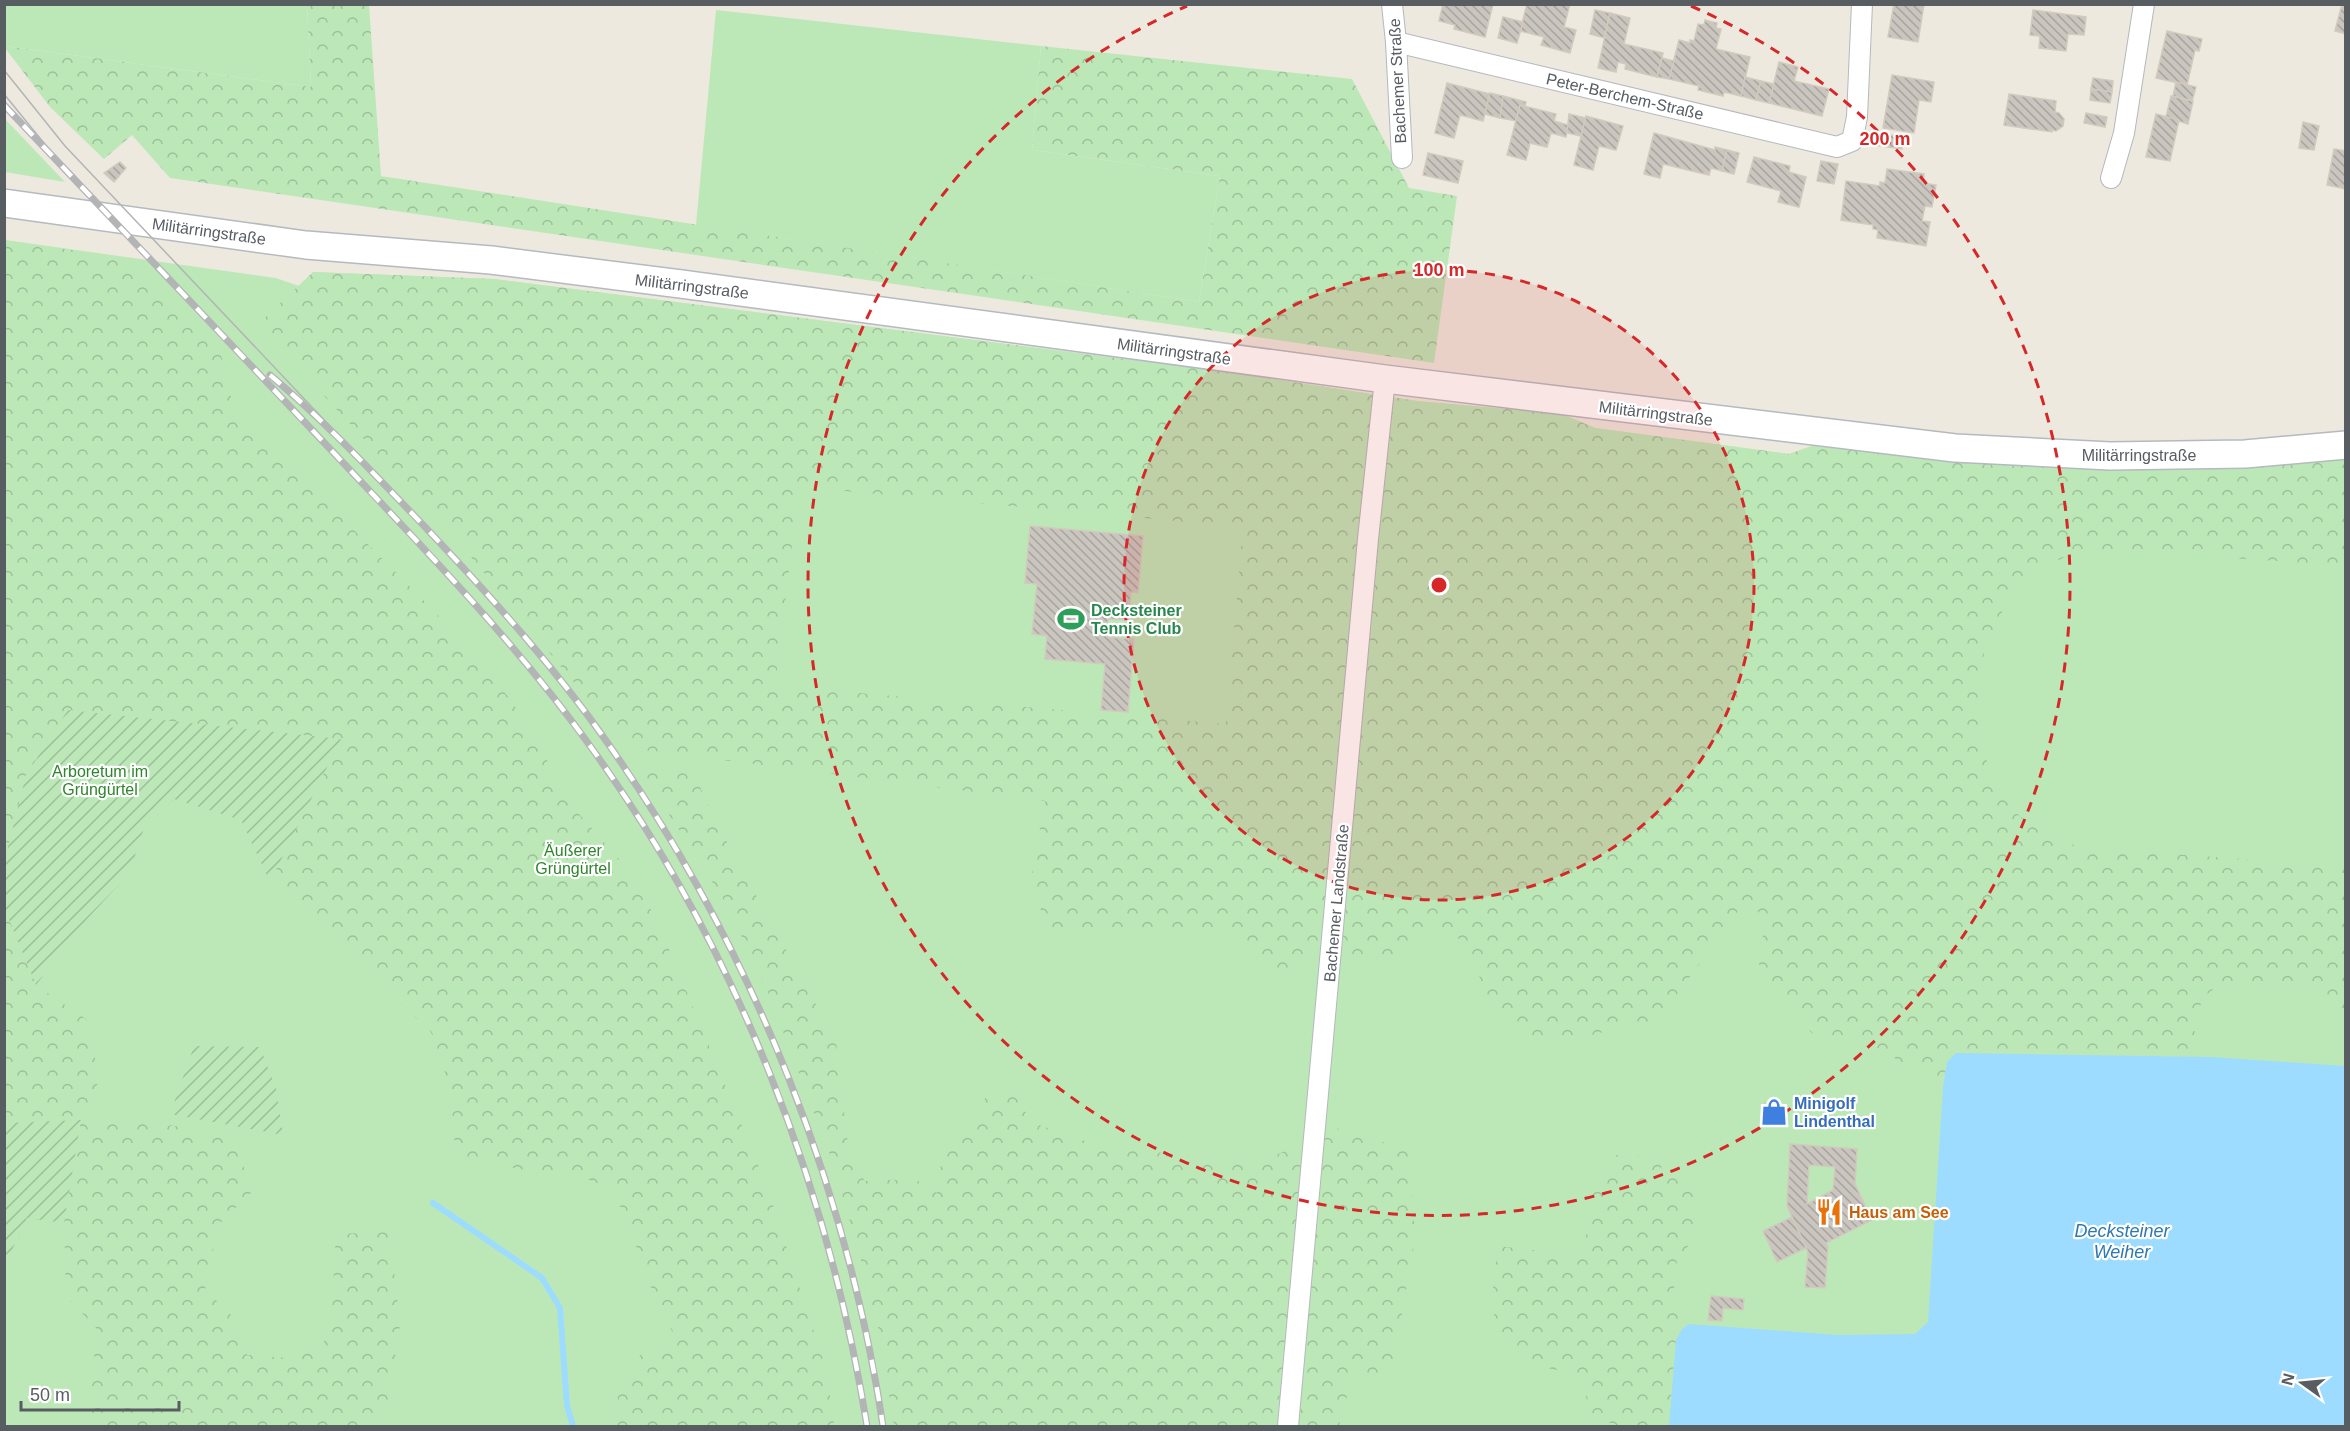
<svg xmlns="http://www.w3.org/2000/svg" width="2350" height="1431" font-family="Arial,sans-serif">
<defs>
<pattern id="forest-crowns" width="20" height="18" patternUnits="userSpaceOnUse" patternTransform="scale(1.5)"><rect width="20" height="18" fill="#bce8b8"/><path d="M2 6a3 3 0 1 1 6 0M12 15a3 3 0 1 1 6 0" fill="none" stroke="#9cbf99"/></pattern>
<pattern id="garden-furrows" width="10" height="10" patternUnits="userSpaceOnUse" patternTransform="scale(1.5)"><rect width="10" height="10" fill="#bce8b8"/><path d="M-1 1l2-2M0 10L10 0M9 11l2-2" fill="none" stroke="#9cbf99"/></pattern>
<pattern id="building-back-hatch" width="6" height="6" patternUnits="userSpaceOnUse" patternTransform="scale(1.5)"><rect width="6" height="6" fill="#cac5be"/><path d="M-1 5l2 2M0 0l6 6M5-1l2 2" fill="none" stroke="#a7a39e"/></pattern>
</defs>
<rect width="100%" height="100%" fill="#ede9df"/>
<g fill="#bce8b8">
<path d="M5,5H307L311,87L5,46Z"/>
<path d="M716,10L1041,46L1032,150L1220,176L1199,302L696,225Z"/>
<path d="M5,119L65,182L5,172Z"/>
<path d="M5,240L276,278L299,286L313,272L494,279L1235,373L1417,401L1562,414L1595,428L1789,454L1812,446C1909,456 2006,467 2104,469C2185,471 2265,465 2345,459V1426H5Z"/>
</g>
<g fill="url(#forest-crowns)" fill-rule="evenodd">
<path d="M307,5H369L381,176L1199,302L1220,176L1032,150L1041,46L1352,79L1409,188L1457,196L1434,363L170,178L132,135L104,159L50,107L5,48V46L311,87Z"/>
<path d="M5,240L125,258L220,351L234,409L436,613L512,701L578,813L626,867L657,920L766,1184L827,1372L834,1426H617L618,1388L637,1357L675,1337L655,1298L623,1211L610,1191L594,1181L456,1159L450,1087L431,1032L270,882L241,820L174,799L144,828L129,874L87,919L36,985L86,1019L100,1079L83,1111L81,1120L120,1118L235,1135L251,1193L218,1225L205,1290L230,1313L247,1355L291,1358L323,1346L332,1309L336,1234L390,1232L400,1325L386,1417L372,1426H89L96,1328L66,1296L64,1223L27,1218L5,1265Z"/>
<path d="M313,272L494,279L1235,373L1417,401L1562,414L1595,428L1789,454L1812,446C1909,456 2006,467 2104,469C2185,471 2265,465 2345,459V566C2291,562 2237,558 2182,555C2149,553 2115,548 2082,552C2071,554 2055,561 2044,567C2038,570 2032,577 2027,582C1968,634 1962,740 2008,803C2026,828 2056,840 2084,848L2345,866V1013L2309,986L2221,983L2206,995L2190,1024L2211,1057L1956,1053L1947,1062L1943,1087L1869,1043L1819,1041L1768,985L1756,957L1766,926L1755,906L1740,908L1654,1026L1621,1028L1574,1039L1523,1041L1493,1009L1475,966L1455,933L1426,932L1385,961L1294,956L1292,979L1228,931L1162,929L1092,936L1049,931L1030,882L1045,801L628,748L456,539L258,324ZM799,487L1243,527L1226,724L775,686Z"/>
<path d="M638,766L695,775L711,813L836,1041L850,1162L865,1181L915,1179L937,1193L941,1164L990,1091L1012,1092L1033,1123L1094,1144L1254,1165L1336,1128L1410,1150L1415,1239L1392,1370L1352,1378L1339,1426H894L878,1327L859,1253L832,1160L766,987L725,902Z"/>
<path d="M1616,1155L1662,1158L1661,1172L1697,1175L1692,1241L1677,1260L1674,1287L1682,1329L1676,1340L1669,1423L1644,1426H1618L1591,1415L1580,1375L1529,1364L1498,1343L1492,1298L1498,1246L1569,1254L1586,1237L1589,1200L1606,1162Z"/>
</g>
<g fill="url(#garden-furrows)">
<path d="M68,710L341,739L270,882L241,820L174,799L144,828L129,874L87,919L36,985L5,910V859L26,775Z"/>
<path d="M194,1046L260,1047L276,1088L283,1135L170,1114Z"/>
<path d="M81,1120L64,1223L27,1218L5,1265V1123Z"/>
</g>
<path fill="#9ddcff" d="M1956,1053L2211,1057L2345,1066V1426H1669L1676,1340L1682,1329L1689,1324L1837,1335L1915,1334L1928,1322L1943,1087L1947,1062Z"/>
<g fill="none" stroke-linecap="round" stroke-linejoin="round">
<path stroke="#9ddcff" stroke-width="6" d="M433,1203L542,1278L560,1308L567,1406L573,1426"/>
</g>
<g fill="url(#building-back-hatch)" stroke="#d2cabd" stroke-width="1.5" fill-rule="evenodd">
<path d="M1443,4H1493L1485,37L1454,29L1455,25L1439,21Z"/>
<path d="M1527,4H1570L1564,27L1576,30L1570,53L1541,45L1544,37L1520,31Z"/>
<path d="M1894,4H1924L1918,42L1888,37Z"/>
<path d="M2342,4H2346V34L2335,31Z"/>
<path d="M1595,10L1610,13L1605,38L1590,34Z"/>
<path d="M2033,10L2086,17L2084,35L2068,34L2066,51L2039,48L2040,36L2030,35Z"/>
<path d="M1610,13L1630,18L1624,44L1663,53L1657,77L1625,69L1626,64L1618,62L1616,72L1598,68Z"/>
<path d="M1503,17L1523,22L1517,43L1498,38Z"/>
<path d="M1705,20L1717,23L1716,28L1721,29L1716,49L1750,57L1741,96L1724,92L1723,96L1698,90L1699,86L1669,79L1679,40L1690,43V40L1694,41L1698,24L1704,25Z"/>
<path d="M2167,31L2202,39L2199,51L2195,50L2187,85L2156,78Z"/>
<path d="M1662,58L1674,61L1669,79L1657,77Z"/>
<path d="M1779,62L1798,67L1794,81L1829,89L1822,116L1769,103Z"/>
<path d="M1892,75L1934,82L1931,102L1919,100L1914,133L1883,128Z"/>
<path d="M1745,77L1761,81L1756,100L1741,96Z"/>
<path d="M2093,78L2113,81L2112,92L2091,89Z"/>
<path d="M1761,81L1774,84L1769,103L1756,100Z"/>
<path d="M2176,82L2196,87L2192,101L2173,96Z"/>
<path d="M1447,83L1490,94L1483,121L1460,115L1454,138L1435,133Z"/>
<path d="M2091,89L2112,92L2110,103L2090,100Z"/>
<path d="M1490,93L1503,96L1500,118L1485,114Z"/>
<path d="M2009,94L2056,101L2055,112L2059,113L2064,119L2063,126L2056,131L2052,130V132L2004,125Z"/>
<path d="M1503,96L1526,102L1525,106L1520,105L1516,121L1500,118Z"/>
<path d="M2171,96L2193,101L2188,124L2166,117Z"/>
<path d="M1520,105L1556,114L1554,121L1568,125L1566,137L1551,133L1547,147L1530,143L1526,160L1507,155Z"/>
<path d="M2086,113L2107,117L2105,127L2084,123Z"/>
<path d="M1569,114L1586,118L1581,136L1567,133Z"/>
<path d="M2156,114L2179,120L2170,161L2146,157Z"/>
<path d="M1586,116L1623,126L1616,150L1599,146L1593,170L1574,165Z"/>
<path d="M2303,122L2319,126L2314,150L2299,148Z"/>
<path d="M1654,133L1715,150V147L1727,150L1722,171L1711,168L1709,175L1663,164L1660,178L1644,174Z"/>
<path d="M1876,133L1904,137L1902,149L1874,145Z"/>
<path d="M2334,149L2346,151V189L2327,185Z"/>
<path d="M1727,150L1739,153L1734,174L1722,171Z"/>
<path d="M1428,153L1463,161L1458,183L1423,175Z"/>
<path d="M1754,157L1790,166L1789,172L1806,177L1799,207L1778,202L1781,191L1747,182Z"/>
<path d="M1821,161L1838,164L1834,184L1817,181Z"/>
<path d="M120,162L126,168L114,182L104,173Z"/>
<path d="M1887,169L1924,174L1923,183L1936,185L1932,207L1925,206L1922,221L1930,222L1926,246L1877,238L1878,230L1873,229V225L1841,220L1846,181L1880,186V182L1885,183Z"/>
<path d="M1030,526L1143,536L1138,593L1131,592L1129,620L1108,619L1107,637L1134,639L1128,712L1101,710L1105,664L1045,659L1047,636L1032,634L1037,584L1025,583Z"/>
<path d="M1765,1103L1781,1104L1780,1120H1764Z"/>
<path d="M1790,1144L1857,1149L1855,1184L1872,1220L1826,1243L1828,1247L1825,1288L1805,1287L1808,1252L1787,1206ZM1809,1165L1835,1167L1833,1190L1807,1204Z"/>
<path d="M1792,1217L1806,1248L1777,1262L1763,1231Z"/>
<path d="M1711,1296L1744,1299L1743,1310L1723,1308L1722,1321L1708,1320Z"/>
</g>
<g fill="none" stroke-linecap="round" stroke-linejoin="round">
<defs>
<g id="minor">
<path d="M1392,4L1396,42L1402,158"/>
<path d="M1396,42L1837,147L1852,141L1857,117L1862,4"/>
<path d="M2111,178L2124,133L2144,4"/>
<path d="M1288,1426L1368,539L1385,379"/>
</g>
<path id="secondary" d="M4,203L306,245L491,260L681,284L1385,379L1955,448L2110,456L2245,454L2346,445"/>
</defs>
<use href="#minor" stroke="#b5b8bd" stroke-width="22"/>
<use href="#secondary" stroke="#b5bac0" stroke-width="30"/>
<use href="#minor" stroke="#fff" stroke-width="20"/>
<use href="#secondary" stroke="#fff" stroke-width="27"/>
<g stroke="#b3b4b5" stroke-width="1.5">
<path d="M4,70L65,146L363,461"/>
<path d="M4,94L61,164"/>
</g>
<defs>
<g id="rail">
<path d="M4,105C114,221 223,336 333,452C423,548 516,642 593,750C737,951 828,1184 867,1426"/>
<path d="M270,375C326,422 375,475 426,528C494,600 562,675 618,758C755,958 847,1187 883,1426"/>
</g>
</defs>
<use href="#rail" stroke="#b3b4b5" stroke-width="7"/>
<use href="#rail" stroke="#fff" stroke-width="4.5" stroke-dasharray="14" stroke-linecap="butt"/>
</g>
<circle cx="1439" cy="585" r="315" fill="#d62828" fill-opacity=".12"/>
<g fill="none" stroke="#d62828" stroke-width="3" stroke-dasharray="10 8">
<circle cx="1439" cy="585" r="315"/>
<path d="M1691 6A631 631 0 1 1 1187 6"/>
</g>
<defs>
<symbol id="stadium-bare" viewBox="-9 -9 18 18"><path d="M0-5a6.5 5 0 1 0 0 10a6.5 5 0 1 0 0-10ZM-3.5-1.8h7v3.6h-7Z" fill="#2e9e5b" stroke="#fff" stroke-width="2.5" paint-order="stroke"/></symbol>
<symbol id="shop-bare" viewBox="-9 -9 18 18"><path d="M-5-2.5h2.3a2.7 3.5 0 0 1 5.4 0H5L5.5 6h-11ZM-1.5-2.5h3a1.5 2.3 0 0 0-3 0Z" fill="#3f7fe0" stroke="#fff" stroke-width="2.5" paint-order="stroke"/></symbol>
<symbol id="restaurant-bare" viewBox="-9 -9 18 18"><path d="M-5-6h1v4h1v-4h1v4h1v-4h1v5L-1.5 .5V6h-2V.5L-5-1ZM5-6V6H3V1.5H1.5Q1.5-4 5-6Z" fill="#e8710a" stroke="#fff" stroke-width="2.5" paint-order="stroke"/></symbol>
</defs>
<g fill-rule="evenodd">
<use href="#stadium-bare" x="1052" y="600" width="38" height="38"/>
<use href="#shop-bare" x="1755" y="1093" width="38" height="38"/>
<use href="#restaurant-bare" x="1810" y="1193" width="38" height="38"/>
</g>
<g text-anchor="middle" stroke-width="4.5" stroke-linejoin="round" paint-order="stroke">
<g font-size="16" fill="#585d62" stroke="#fff">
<text transform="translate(1397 81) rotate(-93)" y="6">Bachemer Straße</text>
<text transform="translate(1625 96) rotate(13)" y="6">Peter-Berchem-Straße</text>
<text transform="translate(209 231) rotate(8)" y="6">Militärringstraße</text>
<text transform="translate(692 286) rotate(7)" y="6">Militärringstraße</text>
<text transform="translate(1174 351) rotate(8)" y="6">Militärringstraße</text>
<text transform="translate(1656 413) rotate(7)" y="6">Militärringstraße</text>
<text x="2139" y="461">Militärringstraße</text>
<text transform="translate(1336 903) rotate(-85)" y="6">Bachemer Landstraße</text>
</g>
<g font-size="16" font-weight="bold" fill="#27864d" stroke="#fff" text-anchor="start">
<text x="1091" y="616">Decksteiner<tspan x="1091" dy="18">Tennis Club</tspan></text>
</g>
<g font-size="16" fill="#2e852c" stroke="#fff">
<text x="100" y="777">Arboretum im<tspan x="100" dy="18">Grüngürtel</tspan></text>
<text x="573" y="856">Äußerer<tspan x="573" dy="18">Grüngürtel</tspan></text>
</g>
<g font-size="16" font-weight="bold" fill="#366cbe" stroke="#fff" text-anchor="start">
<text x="1794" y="1109">Minigolf<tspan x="1794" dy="18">Lindenthal</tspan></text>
</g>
<g font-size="16" font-weight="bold" fill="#c56008" stroke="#fff" text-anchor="start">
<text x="1849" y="1218">Haus am See</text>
</g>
<g font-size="18" font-style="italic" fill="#3078b1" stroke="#fff">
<text x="2122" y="1237">Decksteiner<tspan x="2122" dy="21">Weiher</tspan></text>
</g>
</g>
<circle cx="1439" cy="585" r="9" fill="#d62828" stroke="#fff" stroke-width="3"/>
<g font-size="18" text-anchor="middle" font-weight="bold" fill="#d62828" stroke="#fff" stroke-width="4.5" stroke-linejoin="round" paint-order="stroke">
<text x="1885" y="145">200 m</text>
<text x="1439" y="276">100 m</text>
</g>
<rect width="2350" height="1431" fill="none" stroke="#585d62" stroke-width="12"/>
<g transform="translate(2302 1383) rotate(285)" stroke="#ffffff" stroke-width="4.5" paint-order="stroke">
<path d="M0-4.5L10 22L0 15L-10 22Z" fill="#585d62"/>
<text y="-9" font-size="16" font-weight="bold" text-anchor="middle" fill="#585d62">N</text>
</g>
<path d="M21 1401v9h158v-9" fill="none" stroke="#585d62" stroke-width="3"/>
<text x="30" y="1401" font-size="18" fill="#585d62" stroke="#ffffff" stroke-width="4.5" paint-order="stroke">50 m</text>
</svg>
